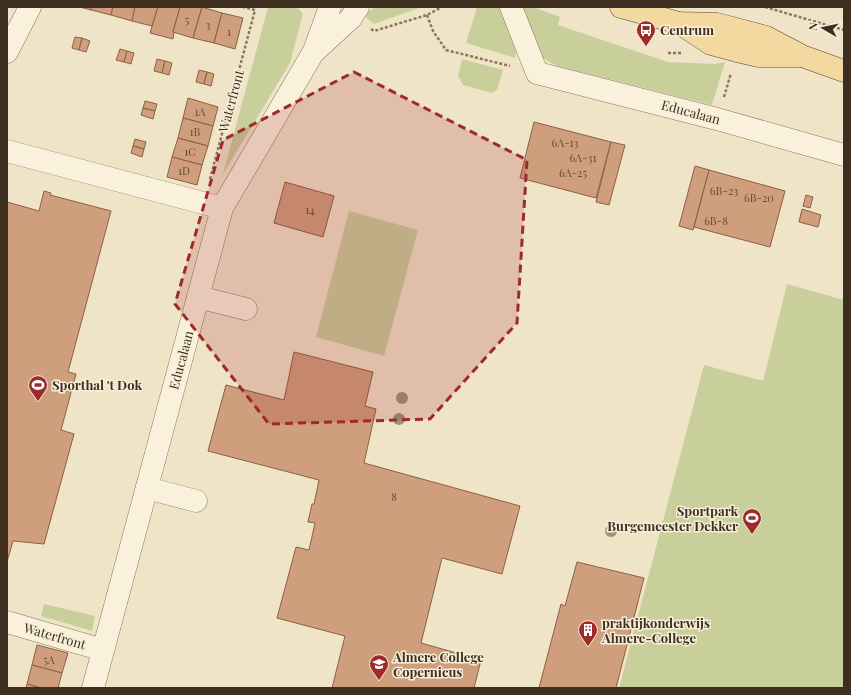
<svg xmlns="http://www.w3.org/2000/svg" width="851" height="695" font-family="'Playfair Display',serif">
<rect width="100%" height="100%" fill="#f0e4c8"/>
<g fill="#c9cf9b">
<path d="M268,7H293L299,9L303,14L290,63L223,174Z"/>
<path d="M376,7H422L374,24L363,15Z"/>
<path d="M477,7H503L518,44L515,58L466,43Z"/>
<path d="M520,7H533L560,17L558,25L668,62L715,64L725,62L712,105L557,66L551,63L542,57Z"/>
<path d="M462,59L503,70L497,90L492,93L463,85L458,76Z"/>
<path d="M349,211L418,230L384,356L316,337Z"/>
<path d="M787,284L844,300V688H619L704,365L763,381Z"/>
<path d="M44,604L95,616L92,631L41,616Z"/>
</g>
<g fill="#cf9f7d" stroke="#8d5f41">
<path d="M80,7H91V10Z"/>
<path d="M91,7H113L111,15L91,10Z"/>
<path d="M113,7H135L132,21L111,15Z"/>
<path d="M135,7H158L152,26L132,21Z"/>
<path d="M158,7H180L173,32H174L173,39L150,33Z"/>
<path d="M180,7H202L193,38L173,32Z"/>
<path d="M202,7L222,13L214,43L193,38Z"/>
<path d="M222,13L243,18L235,49L214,43Z"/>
<path d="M75,37L82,38L79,50L72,48Z"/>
<path d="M82,38L90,41L86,52L79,50Z"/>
<path d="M120,49L127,51L124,62L116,60Z"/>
<path d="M127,51L134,53L131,64L124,62Z"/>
<path d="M157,59L165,61L162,73L154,71Z"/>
<path d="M165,61L172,63L169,75L162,73Z"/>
<path d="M199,70L207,72L204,84L196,82Z"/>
<path d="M207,72L214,74L211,86L204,84Z"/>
<path d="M188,98L218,107L213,126L183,118Z"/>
<path d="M145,101L157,104L155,111L143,108Z"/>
<path d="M143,108L155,111L153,119L141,115Z"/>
<path d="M183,118L213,126L208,146L178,138Z"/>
<path d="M534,122L611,142L596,198L520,178Z"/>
<path d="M178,138L208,146L202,165L172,157Z"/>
<path d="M135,139L146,142L144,149L133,146Z"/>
<path d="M611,142L625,145L609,205L596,202Z"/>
<path d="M133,146L144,149L142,157L131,153Z"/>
<path d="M172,157L202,165L197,185L167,177Z"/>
<path d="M695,166L709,170L693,230L679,226Z"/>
<path d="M709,170L785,191L770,247L694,227Z"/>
<path d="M285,182L334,196L323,237L274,223Z"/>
<path d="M44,191L51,193L50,195L111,211L68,372L76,374L61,430L74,434L44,544L13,541L7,562V202L39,211Z"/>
<path d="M806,195L813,197L810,208L803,206Z"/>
<path d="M802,209L821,215L818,227L799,222Z"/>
<path d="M294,352L373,372L365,406L376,409L364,463L520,506L502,574L442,558L421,643L481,660L474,688H332L345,636L277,618L296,547L309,550L315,523L308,522L312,504H314L319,480L208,451L226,385L284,400Z"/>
<path d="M577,562L644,578L616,688H539L561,604L565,606Z"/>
<path d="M37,645L68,653L62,673L32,665Z"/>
<path d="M32,665L62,673L58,688H41L27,684Z"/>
<path d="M27,684L41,688H26Z"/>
</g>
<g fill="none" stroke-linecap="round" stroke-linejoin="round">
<defs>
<g id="minor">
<path d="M511,7L537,73L717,119L844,155"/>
<path d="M315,51L351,18L358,7"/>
<path d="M7,52L30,7"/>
<path d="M7,151L222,208"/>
<path d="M198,297L246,309"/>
<path d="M147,488L196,501"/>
<path d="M7,622L103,650"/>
<path d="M93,688L222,208L314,51L330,7"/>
</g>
<g id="major">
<path d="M621,7L679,23L717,24L766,37L802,56L844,71"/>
<path d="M679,23L711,44L737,51L759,56H799"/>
</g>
</defs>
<use href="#minor" stroke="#8d765c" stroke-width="23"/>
<use href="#major" stroke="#5b4430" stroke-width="23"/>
<g stroke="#8d765c" stroke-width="2.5" stroke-dasharray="3 2" stroke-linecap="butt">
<path d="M765,7L844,30"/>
<path d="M427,15L433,31L446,50L510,66"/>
<path d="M371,29L374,31L427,15L442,7"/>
<path d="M668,53H681"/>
<path d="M724,97L731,73"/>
<path d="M210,179L255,10L243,7"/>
</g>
<use href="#minor" stroke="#faf1dc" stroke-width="22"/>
<use href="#major" stroke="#f3d9a0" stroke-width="22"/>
</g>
<g fill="#96986f">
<circle cx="402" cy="398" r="6"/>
<circle cx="399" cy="419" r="6"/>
<circle cx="611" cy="531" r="6"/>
</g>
<path fill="#9e2a2b" fill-opacity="0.2" stroke="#9e2a2b" stroke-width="3" stroke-dasharray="8 5" stroke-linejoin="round" d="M354,72L527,160L517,323L430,419L269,424L175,304L223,140Z"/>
<defs>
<symbol id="bus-pin" viewBox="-11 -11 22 30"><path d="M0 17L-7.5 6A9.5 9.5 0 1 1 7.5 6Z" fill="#9e2a2b" stroke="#f7eed8"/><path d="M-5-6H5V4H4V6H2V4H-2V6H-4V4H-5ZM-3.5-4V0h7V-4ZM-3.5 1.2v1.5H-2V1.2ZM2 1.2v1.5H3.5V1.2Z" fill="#fff"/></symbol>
<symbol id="stadium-pin" viewBox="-11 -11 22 30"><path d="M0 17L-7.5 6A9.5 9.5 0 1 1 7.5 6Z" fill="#9e2a2b" stroke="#f7eed8"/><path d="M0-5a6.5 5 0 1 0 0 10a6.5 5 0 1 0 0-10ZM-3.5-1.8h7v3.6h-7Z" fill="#fff"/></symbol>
<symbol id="building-pin" viewBox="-11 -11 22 30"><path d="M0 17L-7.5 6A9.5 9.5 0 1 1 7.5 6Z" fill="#9e2a2b" stroke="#f7eed8"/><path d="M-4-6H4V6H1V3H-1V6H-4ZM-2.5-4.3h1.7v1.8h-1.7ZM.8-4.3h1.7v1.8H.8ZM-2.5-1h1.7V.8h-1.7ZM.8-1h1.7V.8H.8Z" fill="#fff"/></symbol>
<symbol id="school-pin" viewBox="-11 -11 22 30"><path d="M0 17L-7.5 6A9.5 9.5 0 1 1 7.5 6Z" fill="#9e2a2b" stroke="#f7eed8"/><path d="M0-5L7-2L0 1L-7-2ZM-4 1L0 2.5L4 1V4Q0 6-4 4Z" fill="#fff"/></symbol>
</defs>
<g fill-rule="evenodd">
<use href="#bus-pin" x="635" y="19" width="22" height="30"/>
<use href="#stadium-pin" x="27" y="374" width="22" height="30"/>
<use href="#stadium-pin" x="741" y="507" width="22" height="30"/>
<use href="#building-pin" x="577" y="619" width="22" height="30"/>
<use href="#school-pin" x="368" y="653" width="22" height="30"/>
</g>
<g text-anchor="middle" stroke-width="3" stroke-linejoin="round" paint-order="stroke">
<g font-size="11" fill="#624a37">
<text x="187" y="24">5</text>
<text x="208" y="29">3</text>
<text x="229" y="36">1</text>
<text x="200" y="116">1A</text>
<text x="195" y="136">1B</text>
<text x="565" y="147">6A-13</text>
<text x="190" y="156">1C</text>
<text x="583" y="162">6A-31</text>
<text x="184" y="175">1D</text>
<text x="573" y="177">6A-25</text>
<text x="724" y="195">6B-23</text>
<text x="759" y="202">6B-20</text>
<text x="310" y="214">14</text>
<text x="716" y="225">6B-8</text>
<text x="394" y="501">8</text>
<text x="49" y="664">5A</text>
</g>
<g font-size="13" font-weight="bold" fill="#3d2e20" stroke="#f7eed8" text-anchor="start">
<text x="660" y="35">Centrum</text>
<text x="52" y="390">Sporthal 't Dok</text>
<text x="738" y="516" text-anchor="end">Sportpark<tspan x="738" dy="15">Burgemeester Dekker</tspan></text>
<text x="602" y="628">praktijkonderwijs<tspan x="602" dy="15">Almere-College</tspan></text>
<text x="393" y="662">Almere College<tspan x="393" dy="15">Copernicus</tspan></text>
</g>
<g font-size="13" fill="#3d2e20" stroke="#f7eed8">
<text transform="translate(231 101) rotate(-75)" y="5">Waterfront</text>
<text transform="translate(691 112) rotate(15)" y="5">Educalaan</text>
<text transform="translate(181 360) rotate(-75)" y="5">Educalaan</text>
<text transform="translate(55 636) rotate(16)" y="5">Waterfront</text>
</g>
</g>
<rect width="851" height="695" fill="none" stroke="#3d2e20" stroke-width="16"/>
<g transform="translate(823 28) rotate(279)" stroke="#f7eed8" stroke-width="3" paint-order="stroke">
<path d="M0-3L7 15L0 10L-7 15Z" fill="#3d2e20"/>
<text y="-6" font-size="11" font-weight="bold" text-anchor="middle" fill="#3d2e20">N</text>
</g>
</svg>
